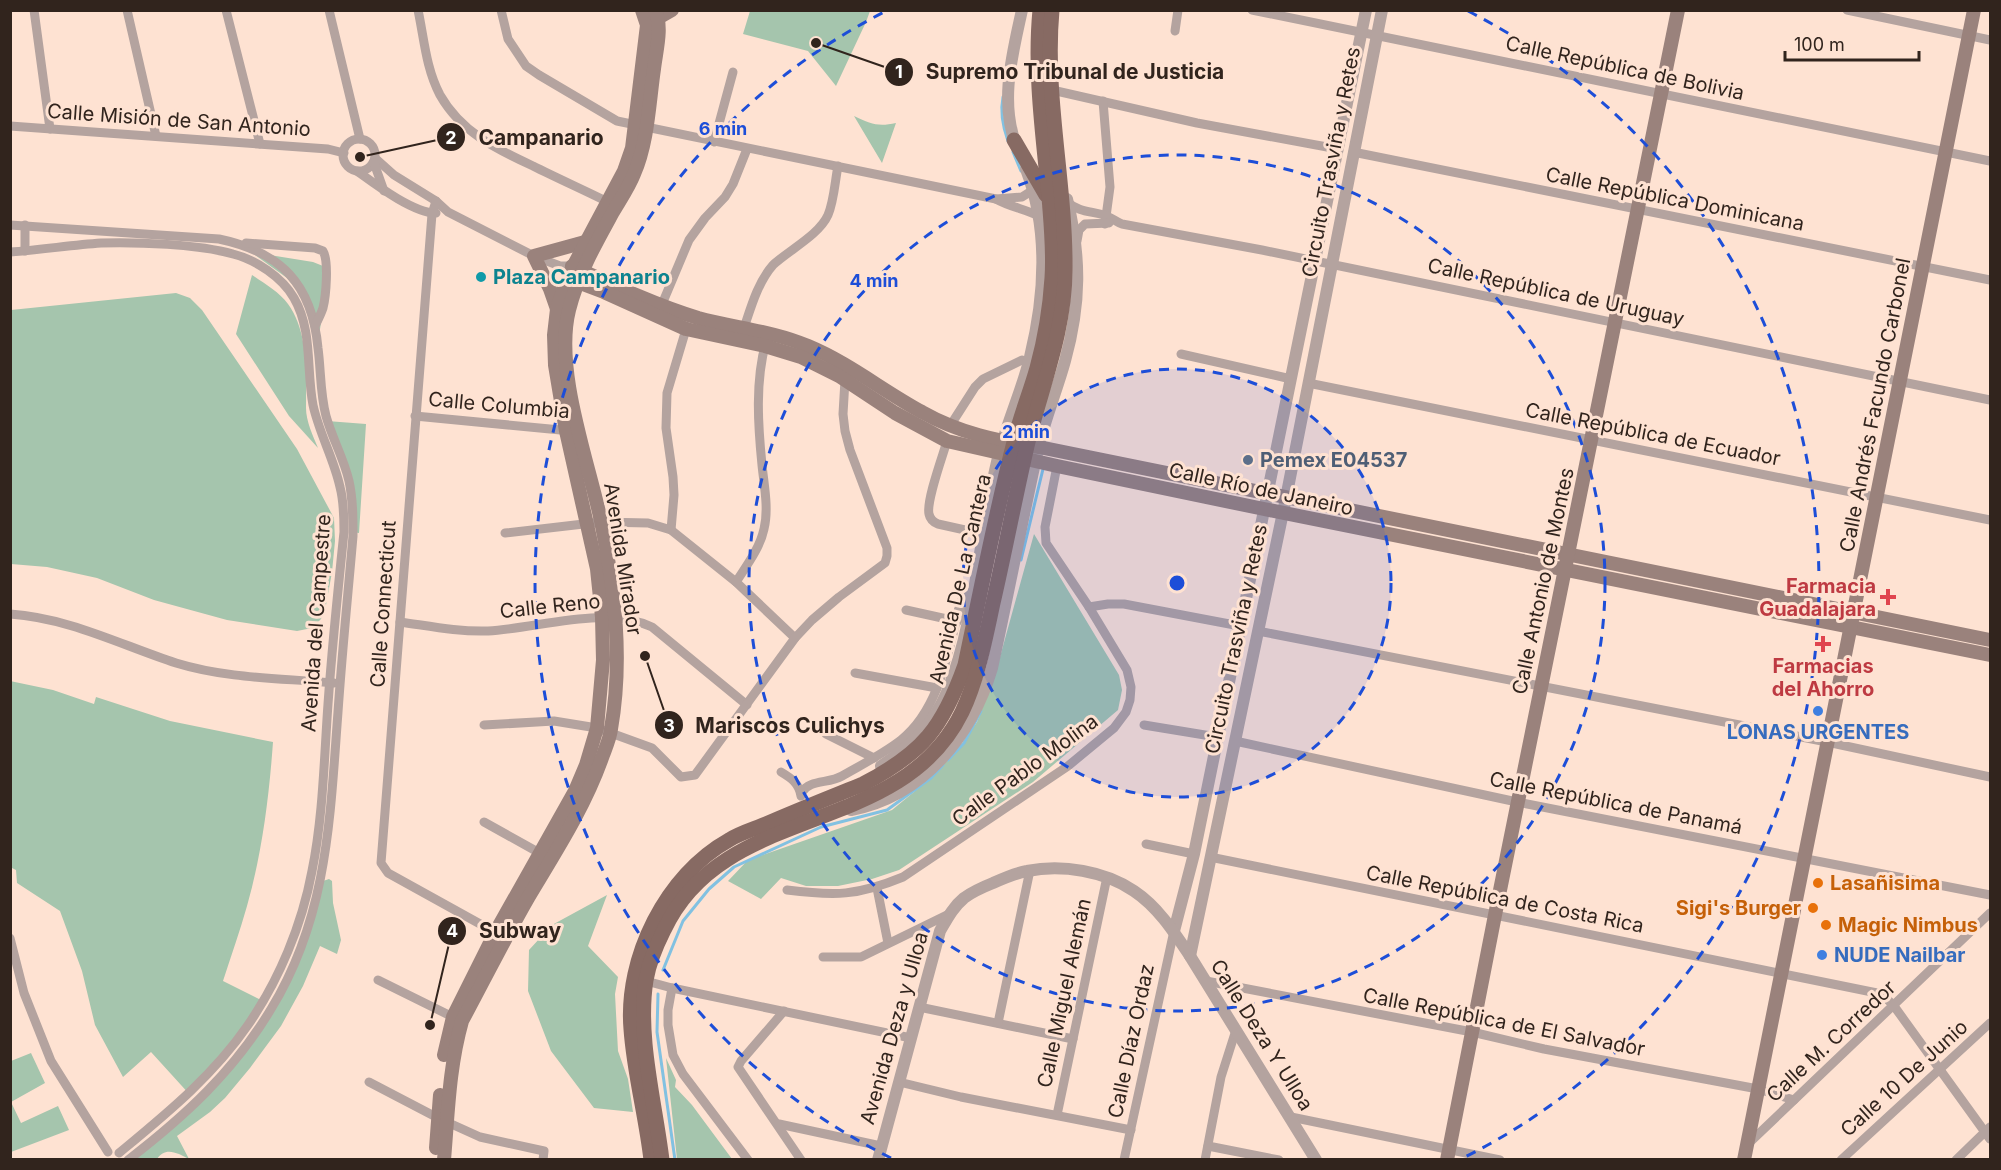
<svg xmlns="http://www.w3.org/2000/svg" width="2001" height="1170" font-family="Inter,sans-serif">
<rect width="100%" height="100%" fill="#fee2d2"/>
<g fill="#a5c5ad">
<path d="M750,11V10L870,11L866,22L836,86L808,51L743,34Z"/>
<path d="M854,116C871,124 878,127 896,123L882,163Z"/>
<path d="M251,252L313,262L323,266L324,305L319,335L309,305L287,278Z"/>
<path d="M252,275C265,284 279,292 288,304C309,333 306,375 306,408C306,421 313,436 318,448L289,416L236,334Z"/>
<path d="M176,293L190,298L202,310L297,449L334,518L335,541L332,572L326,605L321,619L312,628L297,631L227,620L154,600L97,578L47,567L11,564V310Z"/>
<path d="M327,421L366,424L359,533L352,532L350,493Z"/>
<path d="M1034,534L1119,675L1122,690L1118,710L1033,782L899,870L872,879L838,886H806L781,878L761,899L728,881L748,860L892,810L931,778L963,743L977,722L995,675Z"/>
<path d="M10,681L53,690L94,704L96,697L170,721L273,742C269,798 262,853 247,906C240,931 231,956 223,981L265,1002L191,1096L151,1052L123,1077L95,1025L82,971L60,911L17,883L16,870L10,867Z"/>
<path d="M329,879L332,881L333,903L341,940L337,954L320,946L303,986L281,1026L250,1068L225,1098L210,1112L177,1136L189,1159C178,1153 165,1146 157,1159L132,1160L218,1082L285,989L320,882Z"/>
<path d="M607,895L588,946L618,977L615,994L618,1051L628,1079L633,1112L594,1108L551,1051L528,991L529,950L552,925Z"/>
<path d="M31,1053L45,1083L11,1102L21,1123L58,1106L69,1130L11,1152V1061Z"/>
<path d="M666,1058L676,1080L675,1087L692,1105L732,1159H677Z"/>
</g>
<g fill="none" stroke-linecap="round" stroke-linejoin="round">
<g stroke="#82c1e1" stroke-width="3">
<path d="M1003,97C1000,112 1003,127 1008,141"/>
<path d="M1013,152L1021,171"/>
<path d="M1021,560L1043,469"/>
<path d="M948,760L964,743L981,711"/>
<path d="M663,970L683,921L709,889L734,867L821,827L887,810L931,778L943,765"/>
<path d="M658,994L657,1032L675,1160"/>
</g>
<g stroke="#b4a39f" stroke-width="9">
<path d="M34,10L50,129"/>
<path d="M127,10L156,136"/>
<path d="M226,10L260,144"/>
<path d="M329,10L360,139"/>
<path d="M418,10C424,38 426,69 440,95C461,132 496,149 533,166C559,179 586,191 612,204"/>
<path d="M501,10L508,39L526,66L539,75L617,121L996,199L1022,197L1033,190"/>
<path d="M1252,10L1990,161"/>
<path d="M1847,10L1990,40"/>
<path d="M1175,31L1178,10"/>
<path d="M1052,90L1197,123L1338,149"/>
<path d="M1103,101L1110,187L1105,224"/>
<path d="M10,126L328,149L344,153"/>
<circle cx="359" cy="155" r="16"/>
<path d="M714,142L733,72"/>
<path d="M1353,152L1990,280"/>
<path d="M375,158L394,175L436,201L448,212L534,256L560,266H572"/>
<path d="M374,163L384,191"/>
<path d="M357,171C375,184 413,213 436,213"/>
<path d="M996,199C1010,207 1025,209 1039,216"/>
<path d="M436,201L432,214L381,863L388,873L500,935"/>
<path d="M1067,202C1079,212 1090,211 1104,215C1111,217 1116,222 1122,224L1262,250L1990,400"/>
<path d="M10,225L219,239C281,252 312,284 318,348C321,370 320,393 326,416C332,438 344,459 349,481C353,499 353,517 353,536C348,594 342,653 338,712C330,817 328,916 271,1009C234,1071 185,1116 128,1160"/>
<path d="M25,225V251"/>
<path d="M1077,241L1079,230L1085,224L1109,223"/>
<path d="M246,243L315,248L323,251C329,261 326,296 323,308C321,314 318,320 315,326"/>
<path d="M10,252C41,250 71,245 101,243C137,242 198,244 233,254C256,260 282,277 294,298C313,331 306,369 313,405C319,433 334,459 340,487C344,502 344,517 344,532C338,589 332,647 328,704C324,760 323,817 312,871C302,925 279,980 248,1025C213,1076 166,1114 119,1153"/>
<path d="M660,309L689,240L705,218L725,197L733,184L747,149"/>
<path d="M744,328C751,307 758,282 773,265C789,250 819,235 828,215C834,201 835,181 838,166"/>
<path d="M1181,354L1291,379"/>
<path d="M1308,383L1990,520"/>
<path d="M415,416L571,431"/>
<path d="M950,426L975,387L983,379L1022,360"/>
<path d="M947,441C943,455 926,501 929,514C930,519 933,522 938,524L983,534"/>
<path d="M671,530L674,495L673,477L666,428L667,393L687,326"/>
<path d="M505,533L601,522L648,523L671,530L736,582L795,638"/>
<path d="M736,582C747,565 760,548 764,529C769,509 764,485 762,465C758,425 755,381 766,342"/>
<path d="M1089,607L1108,604H1124L1240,626"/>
<path d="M10,614C69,618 121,645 176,663C228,679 282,678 334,683"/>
<path d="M400,622C429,626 458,632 488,631C540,628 603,605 652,627L747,705"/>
<path d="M1258,631L1827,742L1990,777"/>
<path d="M855,673L937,688"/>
<path d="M484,725L554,721L597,728L652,748L681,777L695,775L795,638L812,620L839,597L885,563L887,556V548L850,450L845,431L843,414L845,380"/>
<path d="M1144,725L1217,737"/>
<path d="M826,734L874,758"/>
<path d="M1235,741L1517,802L1990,895"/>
<path d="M781,772C791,778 799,783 801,796"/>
<path d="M801,793C810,779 828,784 842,776C861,765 883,754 901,740C936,712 946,663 956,621L906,610"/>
<path d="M484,822L545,856"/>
<path d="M1146,844L1194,854"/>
<path d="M1210,857L1877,993L1886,998L1894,1006L1990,1139"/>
<path d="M877,888L888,943"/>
<path d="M787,890C835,896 857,896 903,877L1068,766L1114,728L1126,712L1130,700L1131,687L1127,670L1089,607L1046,543L1045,527L1057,466"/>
<path d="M10,938L24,993L51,1061L108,1152"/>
<path d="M823,957H861L949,914"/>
<path d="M378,980L457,1019"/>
<path d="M646,981L672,988L911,1038"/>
<path d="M1206,981L1472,1032L1544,1049L1758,1089L1794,1100"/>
<path d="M672,988L668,1010V1025L673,1055L683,1074L748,1160"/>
<path d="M919,1007L1073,1039"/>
<path d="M784,1011L741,1061L738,1067L801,1160"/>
<path d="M998,1023L1030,870"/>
<path d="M369,1082L438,1118L480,1137L544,1151L543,1160"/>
<path d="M899,1082L961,1097L1131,1130"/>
<path d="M1057,1115L1107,877"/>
<path d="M1291,1117L1500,1160"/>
<path d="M779,1124L881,1146"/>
<path d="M1749,1143L1990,913"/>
<path d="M1208,1146L1279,1160"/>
<path d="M1124,1160L1174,931"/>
<path d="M1205,1160L1221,1077L1236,1030"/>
<path d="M1841,1160L1990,1023"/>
<path d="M1956,1160L1990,1127"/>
</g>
<g stroke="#b4a39f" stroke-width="12">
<path d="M1017,148C999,103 1012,56 1022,10"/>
<path d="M956,621L965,596"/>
<path d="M881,766C909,748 934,723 947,692C973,629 978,554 991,488C995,473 997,458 1002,444C1010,415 1023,387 1030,357C1045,296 1049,229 1026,169"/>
<path d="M851,810C924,796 972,735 992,668C1008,595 1022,521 1038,449C1045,419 1057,390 1065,361C1081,303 1081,257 1067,199"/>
<path d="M1174,931L1194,854L1366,10"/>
<path d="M1190,956L1286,498L1382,10"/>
<path d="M878,1160L940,931C947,919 953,907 964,898C972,892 983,887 993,883C1004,878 1015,873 1027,871C1062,864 1105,871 1134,891C1158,907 1174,932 1190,956L1316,1160"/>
</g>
<g stroke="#9a827c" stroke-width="14">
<path d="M651,22L672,10"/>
<path d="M572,266C613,285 655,305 698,318C735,328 773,331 808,346C849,363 883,391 922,412C959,433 998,441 1039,447L1990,640"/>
<path d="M567,278L604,292L686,329L765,346L801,357L839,376L895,413L947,441L1057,466L1264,509L1990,655"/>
<path d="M557,309L550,289L534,256L585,242"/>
<path d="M444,1055L453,1017L495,933L575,791L586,765L597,728L603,660L602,617L597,569L566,431L555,365L554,335L557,309L567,278L624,171L632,148L647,25L642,10"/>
<path d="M436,1148L440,1095"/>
<path d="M444,1160C448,1113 449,1067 462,1021C484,980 505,938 528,898C556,851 585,807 603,755C606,747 610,738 611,729C623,660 615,590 601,521C588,460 554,370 569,310C578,274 596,243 613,212C620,200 629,187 634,174C648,142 649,103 654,69C656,51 663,27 655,10"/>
<path d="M1447,1160L1495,915L1678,10"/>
<path d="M1744,1160L1974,10"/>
</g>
<g stroke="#876a63" stroke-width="15">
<path d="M1014,140L1046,195"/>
<path d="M651,1160C646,1116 634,1073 631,1029C625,958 666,875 729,840C740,833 754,829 766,824C798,810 831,797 863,784C923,753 943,727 965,665C981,590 995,516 1014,442C1020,417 1030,393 1037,368C1045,339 1050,309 1052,278C1054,251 1051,224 1049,197C1043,135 1034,72 1040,10"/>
<path d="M662,1160C655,1102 637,1037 646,980C649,963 656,946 664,930C724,801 900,839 962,712C978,678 985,640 993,603C1005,551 1015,498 1027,446C1041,388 1065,332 1065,270C1066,184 1044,97 1052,10"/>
</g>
</g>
<circle cx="1177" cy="583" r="214" fill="#1d4ed8" fill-opacity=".12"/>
<g fill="none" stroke="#1d4ed8" stroke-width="3" stroke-dasharray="10 8">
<circle cx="1177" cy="583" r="214"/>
<circle cx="1177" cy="583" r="428"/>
<path d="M891 1158A642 642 0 0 1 886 11M1468 11A642 642 0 0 1 1463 1158"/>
</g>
<circle fill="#0f9aa8" stroke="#fee2d2" stroke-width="2" cx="481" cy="277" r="6"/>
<circle fill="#5c6f8a" stroke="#fee2d2" stroke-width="2" cx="1248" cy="460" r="6"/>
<g fill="#e0444e" stroke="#fee2d2" stroke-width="2">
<path d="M1885 588h6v6h6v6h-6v6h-6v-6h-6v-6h6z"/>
<path d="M1820 635h6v6h6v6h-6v6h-6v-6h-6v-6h6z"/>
</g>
<g fill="#3f7fe0" stroke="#fee2d2" stroke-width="2">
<circle cx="1818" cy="711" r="6"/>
<circle cx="1822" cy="955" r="6"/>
</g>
<g fill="#e8710a" stroke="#fee2d2" stroke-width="2">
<circle cx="1818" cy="883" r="6"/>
<circle cx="1813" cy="908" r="6"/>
<circle cx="1826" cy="925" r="6"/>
</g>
<g text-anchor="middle" stroke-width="6" stroke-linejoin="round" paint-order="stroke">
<g font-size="20" fill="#31241d" stroke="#fee2d2">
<text transform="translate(1625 68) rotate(12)" y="7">Calle República de Bolivia</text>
<text transform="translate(179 120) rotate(4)" y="7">Calle Misión de San Antonio</text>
<text transform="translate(1331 162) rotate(-79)" y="7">Circuito Trasviña y Retes</text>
<text transform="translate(1675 199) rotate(11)" y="7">Calle República Dominicana</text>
<text transform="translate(1556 292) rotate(12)" y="7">Calle República de Uruguay</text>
<text transform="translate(499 405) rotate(5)" y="7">Calle Columbia</text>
<text transform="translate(1875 405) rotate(-79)" y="7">Calle Andrés Facundo Carbonel</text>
<text transform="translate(1653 434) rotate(11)" y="7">Calle República de Ecuador</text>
<text transform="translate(1261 489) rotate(12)" y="7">Calle Río de Janeiro</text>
<text transform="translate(623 559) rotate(81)" y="7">Avenida Mirador</text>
<text transform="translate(960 579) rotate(-77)" y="7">Avenida De La Cantera</text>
<text transform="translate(1543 581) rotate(-78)" y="7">Calle Antonio de Montes</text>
<text transform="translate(383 604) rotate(-86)" y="7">Calle Connecticut</text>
<text transform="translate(550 606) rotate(-6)" y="7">Calle Reno</text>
<text transform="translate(316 623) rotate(-86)" y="7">Avenida del Campestre</text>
<text transform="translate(1236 639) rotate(-78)" y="7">Circuito Trasviña y Retes</text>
<text transform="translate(1025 770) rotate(-36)" y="7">Calle Pablo Molina</text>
<text transform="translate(1616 803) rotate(11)" y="7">Calle República de Panamá</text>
<text transform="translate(1505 899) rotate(11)" y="7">Calle República de Costa Rica</text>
<text transform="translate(1064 993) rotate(-78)" y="7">Calle Miguel Alemán</text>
<text transform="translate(1504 1022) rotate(11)" y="7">Calle República de El Salvador</text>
<text transform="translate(894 1028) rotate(-74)" y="7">Avenida Deza y Ulloa</text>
<text transform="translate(1262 1035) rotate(58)" y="7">Calle Deza Y Ulloa</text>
<text transform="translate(1131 1041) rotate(-78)" y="7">Calle Díaz Ordaz</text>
<text transform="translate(1831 1041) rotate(-43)" y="7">Calle M. Corredor</text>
<text transform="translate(1904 1078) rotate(-42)" y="7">Calle 10 De Junio</text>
</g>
<g font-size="20" font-weight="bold" fill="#0d838f" stroke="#fee2d2" text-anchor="start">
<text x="493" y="284">Plaza Campanario</text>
</g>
<g font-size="20" font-weight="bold" fill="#4e5e75" stroke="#fee2d2" text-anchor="start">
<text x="1260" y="467">Pemex E04537</text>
</g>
<g font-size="20" font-weight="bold" fill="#be3a42" stroke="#fee2d2" text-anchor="end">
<text x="1876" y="593">Farmacia<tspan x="1876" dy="23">Guadalajara</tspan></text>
<text x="1823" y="673" text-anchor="middle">Farmacias<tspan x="1823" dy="23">del Ahorro</tspan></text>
</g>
<g font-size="20" font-weight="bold" fill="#366cbe" stroke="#fee2d2">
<text x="1818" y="739">LONAS URGENTES</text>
<text x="1834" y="962" text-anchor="start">NUDE Nailbar</text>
</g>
<g font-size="20" font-weight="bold" fill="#c56008" stroke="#fee2d2" text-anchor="start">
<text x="1830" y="890">Lasañisima</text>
<text x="1801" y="915" text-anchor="end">Sigi's Burger</text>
<text x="1838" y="932">Magic Nimbus</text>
</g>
</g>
<circle cx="1177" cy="583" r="9" fill="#1d4ed8" stroke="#fee2d2" stroke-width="3"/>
<g font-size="18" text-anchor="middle" font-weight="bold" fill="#1d4ed8" stroke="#fee2d2" stroke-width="6" stroke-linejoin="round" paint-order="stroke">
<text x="723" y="135">6 min</text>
<text x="874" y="287">4 min</text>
<text x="1026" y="438">2 min</text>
</g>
<path fill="none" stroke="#31241d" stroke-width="2" d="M816 43L899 72M360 157L451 137M645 656L669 725M430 1025L452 931"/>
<g fill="#31241d" stroke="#fee2d2" stroke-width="2">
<circle cx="816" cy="43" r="6"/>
<circle cx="360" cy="157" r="6"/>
<circle cx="645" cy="656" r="6"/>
<circle cx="430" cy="1025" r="6"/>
<circle cx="899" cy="72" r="15"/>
<circle cx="451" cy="137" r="15"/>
<circle cx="669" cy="725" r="15"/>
<circle cx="452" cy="931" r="15"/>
</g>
<g font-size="18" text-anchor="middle" font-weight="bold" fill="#fff">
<text x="899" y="78">1</text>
<text x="451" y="144">2</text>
<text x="669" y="732">3</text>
<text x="452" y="937">4</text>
</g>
<g font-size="21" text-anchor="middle" font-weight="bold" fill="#31241d" stroke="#fee2d2" stroke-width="6" stroke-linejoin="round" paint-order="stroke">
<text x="1075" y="79">Supremo Tribunal de Justicia</text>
<text x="541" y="145">Campanario</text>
<text x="790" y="733">Mariscos Culichys</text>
<text x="520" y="938">Subway</text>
</g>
<rect width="2001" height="1170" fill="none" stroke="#31241d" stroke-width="24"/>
<path d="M1785 51v9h134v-9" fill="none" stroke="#31241d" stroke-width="3"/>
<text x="1794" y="51" font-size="18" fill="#31241d" stroke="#fee2d2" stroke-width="4.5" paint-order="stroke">100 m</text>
</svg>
